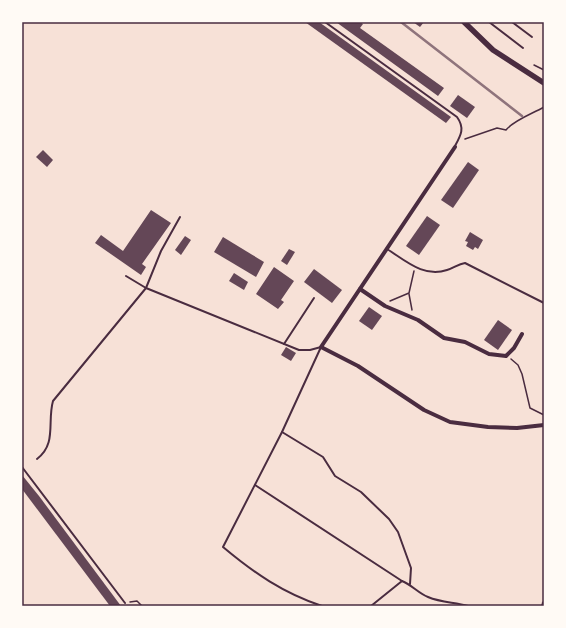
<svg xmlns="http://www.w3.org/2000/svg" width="566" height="628" font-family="Mulish,sans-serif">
<rect width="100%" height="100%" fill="#f7e1d7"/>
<g fill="#644757">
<path d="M305,22H319L451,117L446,123Z"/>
<path d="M336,22H360L363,24L360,28L444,88L438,96Z"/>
<path d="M413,22H424L420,27Z"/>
<path d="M458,95L475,107L467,118L450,106Z"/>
<path d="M43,150L53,160L47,167L36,157Z"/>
<path d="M468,162L479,170L453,208L441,200Z"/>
<path d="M151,210L171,223L142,264L146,267L141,275L95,243L101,235L123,251Z"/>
<path d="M427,216L440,225L419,255L406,246Z"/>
<path d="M470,232L483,240L478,249L475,247L473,250L466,246L468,242L465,241Z"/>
<path d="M185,236L191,240L181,255L175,250Z"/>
<path d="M223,237L264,262L256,277L214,252Z"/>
<path d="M289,249L295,252L287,265L281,261Z"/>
<path d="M274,267L294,281L281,300L284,302L278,309L256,294Z"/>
<path d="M314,269L342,290L332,303L304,282Z"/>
<path d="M234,273L248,282L244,290L229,281Z"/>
<path d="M369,307L382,316L372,330L359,321Z"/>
<path d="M498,320L512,330L498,350L484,340Z"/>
<path d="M286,347L296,353L291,361L281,355Z"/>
<path d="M22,475L39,496L121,606H110L22,489Z"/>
</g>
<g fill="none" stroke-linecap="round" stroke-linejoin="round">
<g stroke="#4a2c40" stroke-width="1.5">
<path d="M534,65L544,70"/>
<path d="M465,139L497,128L506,130C514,120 532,114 544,107"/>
<path d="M409,294L412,310"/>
<path d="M390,301L409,293L414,271"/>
<path d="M511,359L518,365L522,374L530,408L544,415"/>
<path d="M130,602L137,601L142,606"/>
</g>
<g stroke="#4a2c40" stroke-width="2">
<path d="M325,22L457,117C465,128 461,135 455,146"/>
<path d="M489,22L523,48"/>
<path d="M512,22L532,37"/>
<path d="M387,249C406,261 424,278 447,270C454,268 458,264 465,263L544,303"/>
<path d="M126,276L146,288L299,350H310L321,347"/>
<path d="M284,344L314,298"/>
<path d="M321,347L282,432L223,547C254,573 283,593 322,606"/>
<path d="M282,432L323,457L335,476L361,492L389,519L398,532L411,568L410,584"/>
<path d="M37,459C57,444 47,422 53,401L146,288L161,251L180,217"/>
<path d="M22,467L125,603"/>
<path d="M255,485L402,581C412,585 418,593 428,597C442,603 455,602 468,606"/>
<path d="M371,606L402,581"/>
</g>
<g stroke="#4a2c40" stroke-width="4">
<path d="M455,147L321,347L358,366L424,410L450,422L488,427L517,428L544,425"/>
<path d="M360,289L385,306L418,320L444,338L465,342L489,354L506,356L514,348L522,334"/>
<path d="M543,606L544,603"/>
</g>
<path stroke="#4a2c40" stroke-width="5.5" d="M464,22L493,50L544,83"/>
<path stroke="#8f747c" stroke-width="2.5" d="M401,22L522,116"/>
</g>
<rect width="566" height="628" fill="none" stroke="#fffaf5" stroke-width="46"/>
<rect x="23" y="23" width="520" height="582" fill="none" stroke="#4a2c40" stroke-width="1.5"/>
</svg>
